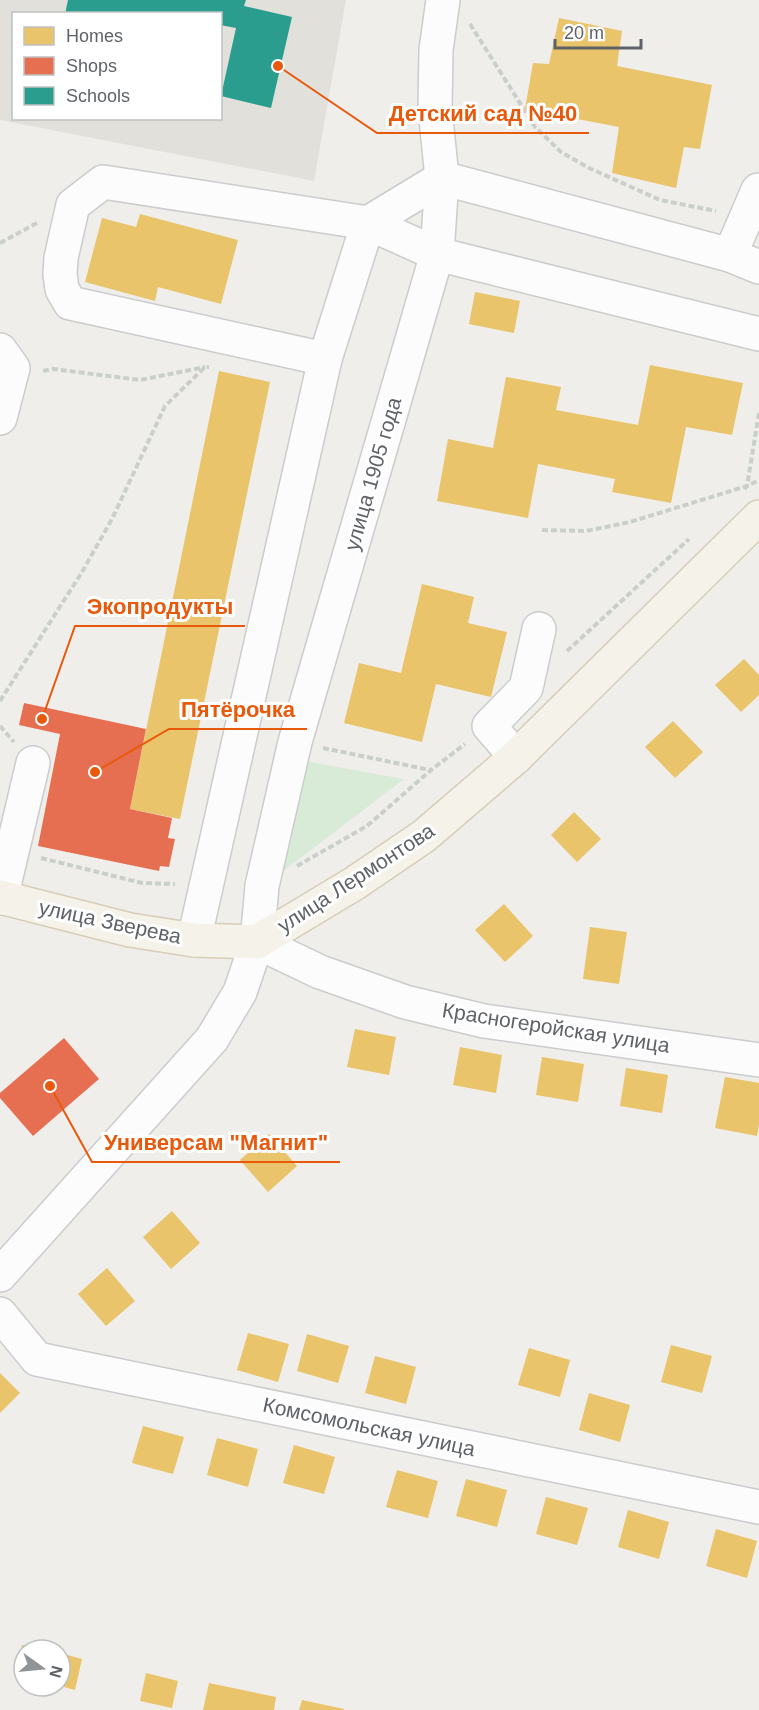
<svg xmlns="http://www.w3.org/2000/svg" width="759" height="1710" font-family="Arial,sans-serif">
<rect width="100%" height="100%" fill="#efeeea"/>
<path fill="#e2e0da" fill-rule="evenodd" d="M0,0H346L314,181L0,120ZM14,14H220V118H14Z"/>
<path fill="#d8ebd6" d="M304,761L404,779L278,875Z"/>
<g fill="#e9c46a">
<path d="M559,18L622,31L617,66L712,85L700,149L684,147L676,188L612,173L619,127L525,109L533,63L549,64Z"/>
<path d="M140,214L238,240L221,304L158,287L155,301L85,282L102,218L136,227Z"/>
<path d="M475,292L520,301L514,333L469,324Z"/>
<path d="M650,365L743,383L732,435L686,427L671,503L612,492L615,479L538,464L528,518L437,501L448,439L493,448L506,377L561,387L556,410L638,425Z"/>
<path d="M219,371L270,382L180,819L130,809Z"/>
<path d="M422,584L474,597L468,623L507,632L491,697L436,684L422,742L344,723L359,663L401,673Z"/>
<path d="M744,659L759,675V695L741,712L715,685Z"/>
<path d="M673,721L703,752L675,778L645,747Z"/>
<path d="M574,812L601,839L577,862L551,835Z"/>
<path d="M504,904L533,936L505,962L475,930Z"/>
<path d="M590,927L627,932L619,984L583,979Z"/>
<path d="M355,1029L396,1037L389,1075L347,1067Z"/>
<path d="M460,1047L502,1055L496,1093L453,1085Z"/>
<path d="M542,1057L584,1064L578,1102L536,1095Z"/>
<path d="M626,1068L668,1075L662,1113L620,1106Z"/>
<path d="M725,1077L759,1083V1124L757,1136L715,1128Z"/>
<path d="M269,1134L297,1166L268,1192L240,1160Z"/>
<path d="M172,1211L200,1243L171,1269L143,1237Z"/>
<path d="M107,1268L135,1301L106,1326L78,1294Z"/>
<path d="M248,1333L289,1344L278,1382L237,1370Z"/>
<path d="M307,1334L349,1346L338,1383L297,1371Z"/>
<path d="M671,1345L712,1356L702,1393L661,1382Z"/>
<path d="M529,1348L570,1360L560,1397L518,1385Z"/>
<path d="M375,1356L416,1367L406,1404L365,1393Z"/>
<path d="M0,1373L20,1393L0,1413Z"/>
<path d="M589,1393L630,1405L620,1442L579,1430Z"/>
<path d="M143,1426L184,1437L173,1474L132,1463Z"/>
<path d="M217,1438L258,1449L248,1487L207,1475Z"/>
<path d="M294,1445L335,1457L324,1494L283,1483Z"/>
<path d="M397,1470L438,1481L428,1518L386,1507Z"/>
<path d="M466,1479L507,1490L497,1527L456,1516Z"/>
<path d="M546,1497L588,1508L577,1545L536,1534Z"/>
<path d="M628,1510L669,1522L659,1559L618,1547Z"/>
<path d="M716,1529L757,1541L747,1578L706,1566Z"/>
<path d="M22,1645L42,1649L24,1650V1677L15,1675Z"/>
<path d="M60,1653L82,1659L75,1690L60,1686Z"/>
<path d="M146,1673L178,1681L172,1708L140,1701Z"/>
<path d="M209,1683L276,1697L274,1710H203Z"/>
<path d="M302,1700L344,1709V1710H299Z"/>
</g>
<g fill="#e76f51">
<path d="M24,703L146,729L130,809L172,818L168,838L175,839L169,867L160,866L159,871L38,846L60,734L19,725Z"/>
<path d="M64,1038L99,1079L33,1136L0,1098V1093Z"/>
</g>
<path fill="#2a9d8f" d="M68,0H246L244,6L292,17L271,108L221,96L236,28L220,25V14H65Z"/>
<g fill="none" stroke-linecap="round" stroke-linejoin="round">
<defs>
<g id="minor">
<path d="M730,255L759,267"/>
<path d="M0,350L13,368L0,418"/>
<path d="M325,359L70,303L62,289L60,274L61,258L73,205L103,182L368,223L437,254L759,334"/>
<path d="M516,757L489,726L526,688L539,629"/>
<path d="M1,898L33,763"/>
<path d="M194,940L325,359L368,223L442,178L730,255L758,190H759"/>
<path d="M257,942L320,972L405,1002L484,1021L759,1060"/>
<path d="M0,1275L212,1039L240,992L257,942L262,886L295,742L437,254L442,178L435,109L436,50L443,0"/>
<path d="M0,1314L37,1359L759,1507"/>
</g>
<path id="major" d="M0,897L130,930L194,940L257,942L355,883L424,836L516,757L759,517"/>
</defs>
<use href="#minor" stroke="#cbcccc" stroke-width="36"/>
<use href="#major" stroke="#d7ceb8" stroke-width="36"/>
<g stroke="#cacfcc" stroke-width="4" stroke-dasharray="6 3" stroke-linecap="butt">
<path d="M470,24L535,127L561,152L589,168L660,200L716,211"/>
<path d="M0,243L37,223"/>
<path d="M43,371L53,369L140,380L205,367"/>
<path d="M744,489L747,486L759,413"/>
<path d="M542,530L586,531L630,522L747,486L759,480"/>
<path d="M567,651L689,539"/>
<path d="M0,701L82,572L112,519L165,406L205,367H209"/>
<path d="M0,726L14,742"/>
<path d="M323,748L430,770"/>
<path d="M41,858L142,883L175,884"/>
<path d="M297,866L367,826L431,770L465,744"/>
</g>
<use href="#minor" stroke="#fdfcfc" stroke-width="33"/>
<use href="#major" stroke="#f4f2e9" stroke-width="33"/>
</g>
<g text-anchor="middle" stroke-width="6" stroke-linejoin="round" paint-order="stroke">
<g font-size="21" fill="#5f6368" stroke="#fff">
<text transform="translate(373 474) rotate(-74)" y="7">улица 1905 года</text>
<text transform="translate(356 878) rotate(-33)" y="7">улица Лермонтова</text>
<text transform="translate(110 922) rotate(12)" y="7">улица Зверева</text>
<text transform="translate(556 1028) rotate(9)" y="7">Красногеройская улица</text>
<text transform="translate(369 1427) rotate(12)" y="7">Комсомольская улица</text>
</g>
</g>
<path fill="none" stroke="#e8590c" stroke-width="2" d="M278 66L377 133H589M42 719L75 626H245M95 772L169 729H307M50 1086L92 1162H340"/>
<g fill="#e8590c" stroke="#fff" stroke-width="2">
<circle cx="278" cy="66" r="6"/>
<circle cx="42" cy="719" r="6"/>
<circle cx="95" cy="772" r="6"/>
<circle cx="50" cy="1086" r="6"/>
</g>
<g font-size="22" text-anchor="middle" font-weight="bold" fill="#e8590c" stroke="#fff" stroke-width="6" stroke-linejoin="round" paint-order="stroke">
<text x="483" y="121">Детский сад №40</text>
<text x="160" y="614">Экопродукты</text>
<text x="238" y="717">Пятёрочка</text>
<text x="216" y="1150">Универсам "Магнит"</text>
</g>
<rect x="12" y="12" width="210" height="108" fill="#ffffff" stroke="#bfc1c3" stroke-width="1.5"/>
<rect x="24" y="27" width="30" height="18" fill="#e9c46a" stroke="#bfc1c3" stroke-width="1.5"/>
<text x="66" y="42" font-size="18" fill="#5f6368">Homes</text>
<rect x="24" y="57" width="30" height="18" fill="#e76f51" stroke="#bfc1c3" stroke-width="1.5"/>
<text x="66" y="72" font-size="18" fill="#5f6368">Shops</text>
<rect x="24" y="87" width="30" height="18" fill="#2a9d8f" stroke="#bfc1c3" stroke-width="1.5"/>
<text x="66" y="102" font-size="18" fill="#5f6368">Schools</text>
<g transform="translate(42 1668) rotate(105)"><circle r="28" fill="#ffffff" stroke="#bfc1c3" stroke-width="1.5"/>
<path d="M0-4.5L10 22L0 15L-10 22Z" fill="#919496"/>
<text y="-9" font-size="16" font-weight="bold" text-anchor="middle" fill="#5f6368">N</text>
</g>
<path d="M555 39v9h86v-9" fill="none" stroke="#5f6368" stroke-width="3"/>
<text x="564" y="39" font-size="18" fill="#5f6368" stroke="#ffffff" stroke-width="4.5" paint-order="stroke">20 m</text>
</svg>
